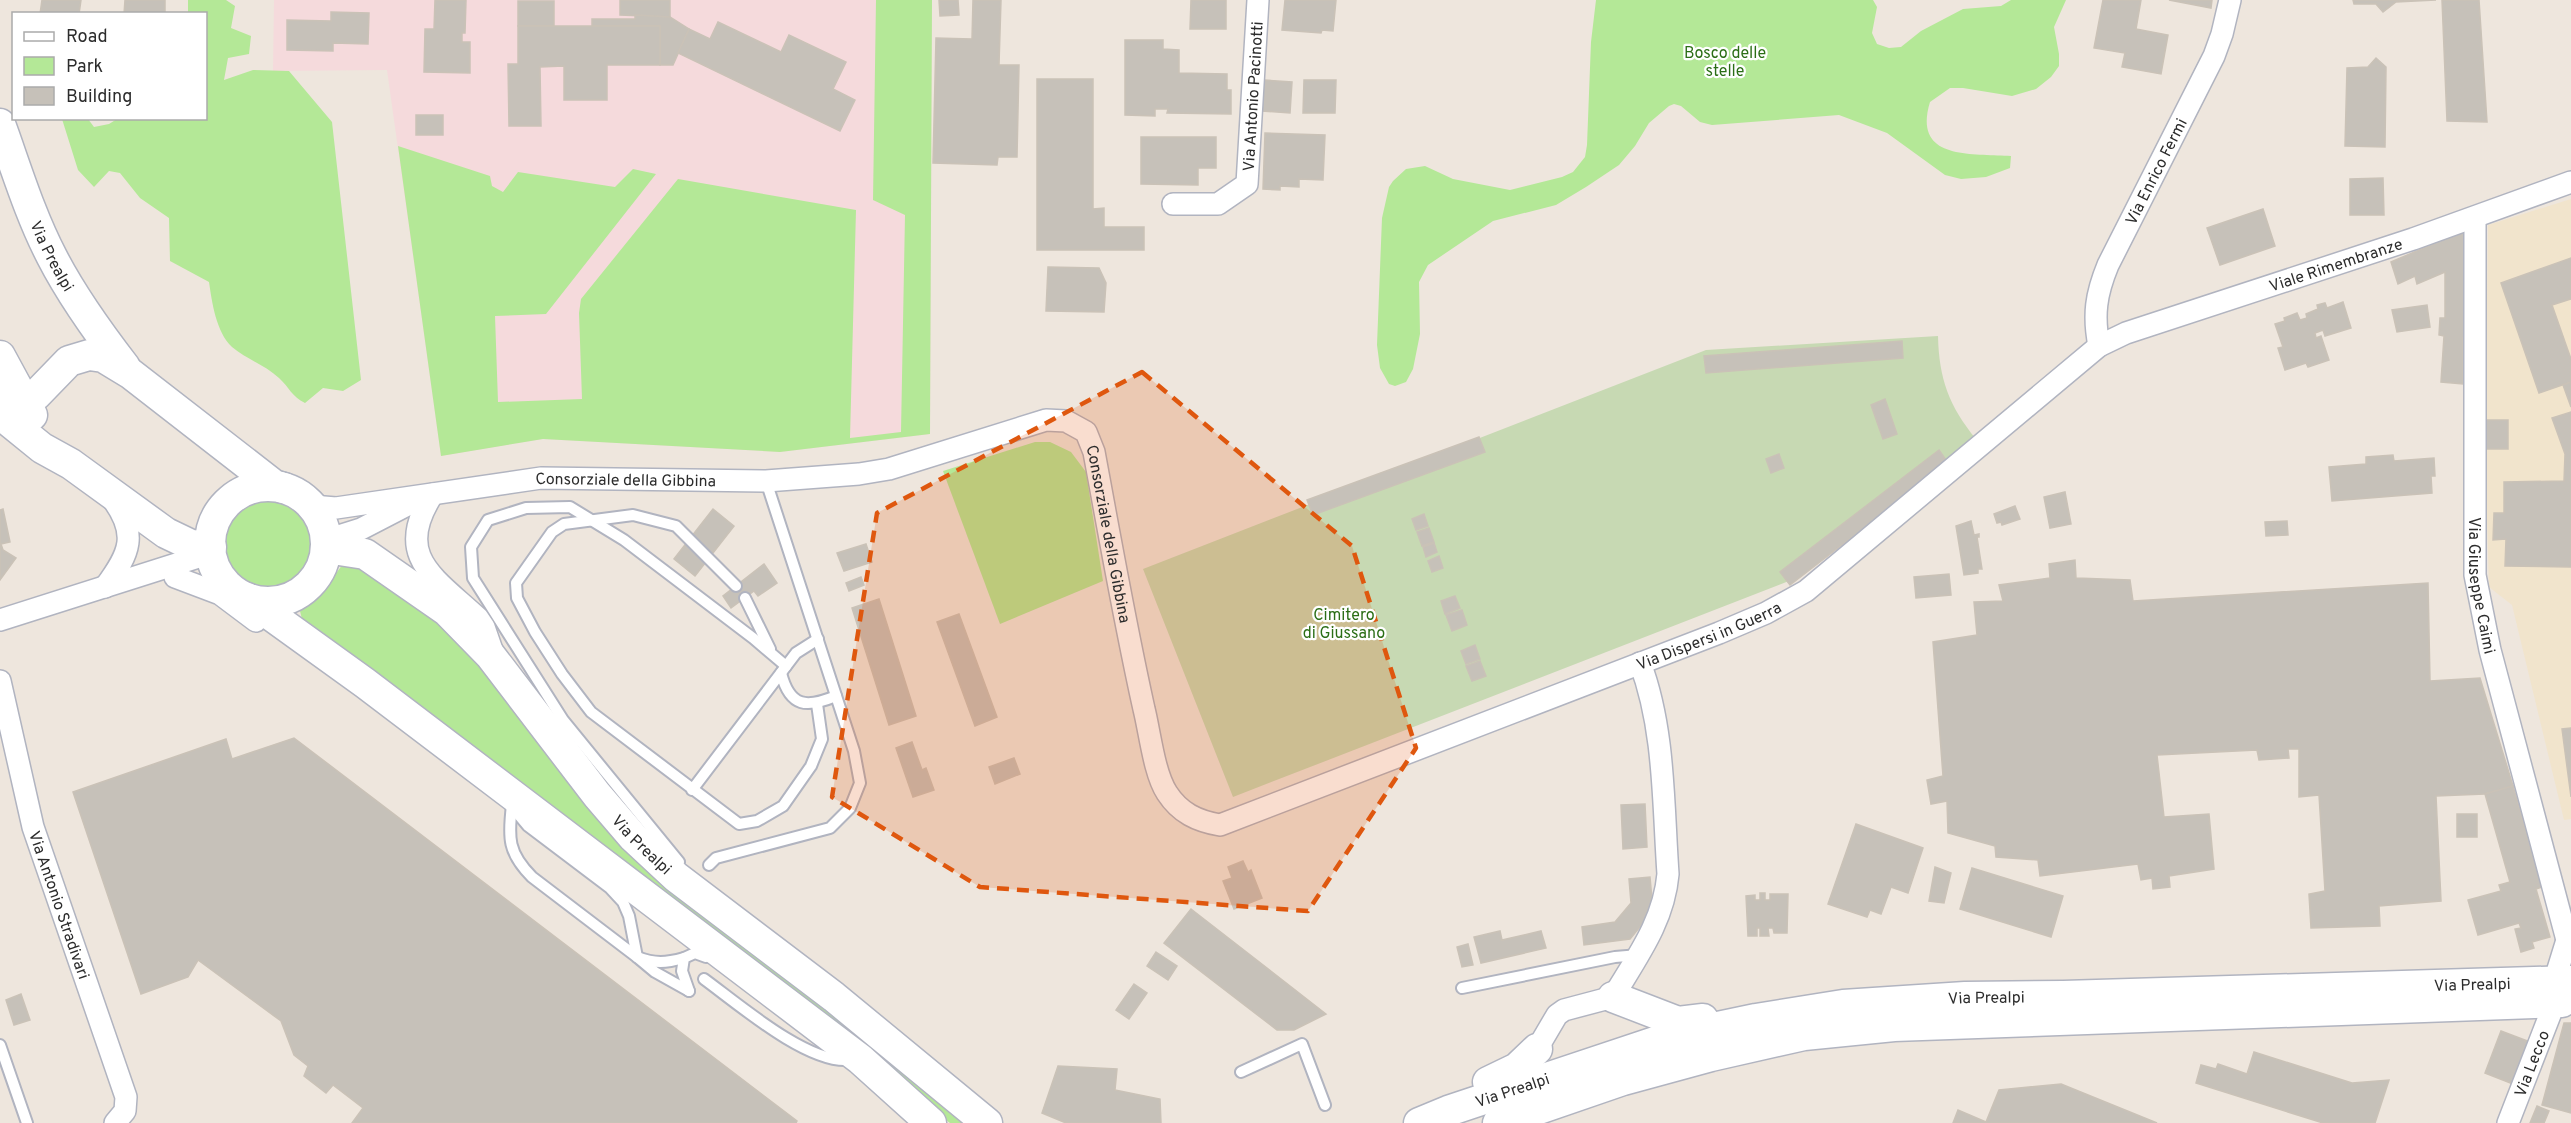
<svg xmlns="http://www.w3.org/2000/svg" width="2571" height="1123" font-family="Overpass,sans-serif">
<rect width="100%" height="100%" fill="#eee6dd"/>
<path fill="#f1e4cc" d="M2571,199V819L2564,820L2512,605L2489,587L2485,449L2488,225Z"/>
<path fill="#f5dadc" d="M274,0H932L930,434L780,452L543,439L441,456L387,70L273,71Z"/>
<g fill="#b4e897">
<path d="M188,0H226L235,6L231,28L251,36L249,54L228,58L224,80L253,70L289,71L332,122L361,380L343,391L323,388L305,403C292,397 289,387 279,378C265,365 246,359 232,347C216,332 212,302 209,282L170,261L169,218L140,198L120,173L109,171L94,187L78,170L62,119H88L94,127L109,124L117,119L206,118V14L188,13Z"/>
<path d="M876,0H932L930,434L780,452L543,439L441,456L398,146L490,176L492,186L503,192L518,172L615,187L633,169L656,174L546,314L495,316L498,402L582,399L579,313L581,299L678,179L856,210L850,438L901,432L905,215L873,200Z"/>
<path d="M1596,0H1873L1877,7L1872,33L1877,44L1889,48L1901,47L1921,31L1963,9L2001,6L2011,0H2066L2054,27L2059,54V66L2051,77L2036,89L2012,96L1963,88H1950L1930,102C1912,161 1972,153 2011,156L2010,168L1986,177L1961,179L1945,175L1887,133L1839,115L1712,125L1700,122L1681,106L1674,104L1669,106L1649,123L1635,146L1619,165L1586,187L1556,205L1493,221L1428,265L1419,282L1420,334L1413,369L1406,382L1395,386L1389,384L1380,368L1377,345L1382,218L1389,187L1393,181L1406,169L1425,166L1453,179L1510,190L1562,177L1573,172L1585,157L1587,145L1591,42Z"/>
<path d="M1035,442H1050L1071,452L1086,472L1103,581L1000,624L943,471Z"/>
<circle cx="268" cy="543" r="46"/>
<path d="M357,561L451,629L610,828L969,1123H950L302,619L300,611L303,605L321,593L343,564Z"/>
</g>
<path fill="#c7d9b3" d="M1938,336C1939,379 1949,406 1976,439L1794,579L1233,797L1143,569L1706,350Z"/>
<g fill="#c6c1b9" stroke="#cac2b7" stroke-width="1.5">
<path d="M42,0H81L79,14H40Z"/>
<path d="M125,0H165V14H124Z"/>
<path d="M435,0H466L465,33H462V42H470V73L424,72L425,29H434Z"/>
<path d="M620,0H670V17L620,15Z"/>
<path d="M939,0H958L959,15L940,16Z"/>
<path d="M973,0H1001L999,65H1019L1017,157H998L997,165L933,163L936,38L972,39Z"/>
<path d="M1191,0H1226V29H1190Z"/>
<path d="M1285,0H1336L1333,31L1322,30L1321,33L1282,30Z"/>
<path d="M2103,0H2141L2136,29L2168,35L2161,74L2122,67L2125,53L2094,48Z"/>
<path d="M2169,0H2212L2211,8Z"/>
<path d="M2353,0H2436L2396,2L2383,12L2376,4H2354Z"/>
<path d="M2442,0H2479L2487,122L2447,121Z"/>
<rect x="518" y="1" width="36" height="25"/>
<path d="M331,12L369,13L368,44L333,43V51L287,50V20L331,21Z"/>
<path d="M635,15L670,17L689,29L673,65H660V26H592V19H635Z"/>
<path d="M718,22L781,52L789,35L846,62L833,89L855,100L840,131L678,53L689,29L710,39Z"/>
<path d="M518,26H660V65H607V100H564V66L540,67L541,126H509L508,64H518Z"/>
<path d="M1125,40H1163V49L1179,50V73L1227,74V90H1231V114L1167,113L1168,109H1155V116L1125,115Z"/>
<path d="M2376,58L2386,67L2385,147L2345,146L2347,68L2368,67Z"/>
<path d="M1037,79H1093V209L1104,208V227H1144V250H1037Z"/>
<path d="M1264,80L1292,82L1290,113L1262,111Z"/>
<path d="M1304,80H1336L1335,113H1303Z"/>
<rect x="416" y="115" width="27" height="20"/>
<path d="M1265,133L1325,135L1323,180L1299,179V187L1280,186V190L1263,189Z"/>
<path d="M1141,137H1216V168H1198V185L1141,184Z"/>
<path d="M2383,178L2384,215H2350V179Z"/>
<path d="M2263,209L2275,246L2220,265L2207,228Z"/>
<path d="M2466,230L2468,339L2463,338V384L2441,382L2444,336L2439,335L2440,318H2445V272L2417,284L2415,276L2398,284L2391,262Z"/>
<path d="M2571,258V299L2552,305L2571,359V382L2539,393L2501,283Z"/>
<path d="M1048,267L1099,268L1106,283L1104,312L1046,311Z"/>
<path d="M2343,302L2351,328L2325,336L2323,330L2315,333L2316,338L2321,336L2329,360L2308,367L2306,363L2285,370L2278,348L2283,347L2275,324L2285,321L2284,318L2297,313L2300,320L2307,318L2306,314L2318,309L2317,305L2325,303L2327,308Z"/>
<path d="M2427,305L2430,327L2397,332L2392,310Z"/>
<path d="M1902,341L1903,358L1706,373L1704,356Z"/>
<path d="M2571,382V407L2563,385Z"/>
<path d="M1885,399L1897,434L1883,439L1871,405Z"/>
<path d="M2571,412V567L2505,566L2506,539L2493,540L2494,513H2504V482L2564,481L2565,454L2552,418Z"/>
<rect x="2485" y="420" width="23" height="29"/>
<path d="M1479,437L1485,452L1313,515L1307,500Z"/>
<path d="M1939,450L1948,463L1790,585L1780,572Z"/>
<path d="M1779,454L1784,468L1771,473L1766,459Z"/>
<path d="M2393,455L2394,461L2434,458L2435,476H2431L2432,493L2332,501L2329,467L2366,464V457Z"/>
<path d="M2065,492L2071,524L2050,528L2044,497Z"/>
<path d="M2015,506L2020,519L2002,525L2001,522L1997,523L1994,514Z"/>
<path d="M3,509L10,542L1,544L3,550L16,558L0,580V510Z"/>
<path d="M713,509L734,526L695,576L674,559Z"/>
<path d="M1424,514L1428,526L1416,530L1412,519Z"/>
<path d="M1971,521L1974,535L1979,534V537H1977L1982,569H1978V573L1964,575L1956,526Z"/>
<path d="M2287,521L2288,535L2266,536L2265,522Z"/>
<path d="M1429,528L1434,542L1422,546L1417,532Z"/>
<path d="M1434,543L1437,552L1426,557L1423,547Z"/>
<path d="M866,544L872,562L844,571L837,553Z"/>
<path d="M1439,556L1443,568L1432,572L1428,561Z"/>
<path d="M2075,560L2076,578L2130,580L2133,601L2428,583L2430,681L2480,678L2513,786L2485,794L2436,796L2441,901L2379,906L2380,926L2311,928L2309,894L2325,891L2319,795L2299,797V749H2288L2289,758L2259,760L2257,750L2157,755L2164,817L2209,814L2214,869L2169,876L2170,887L2153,889L2152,878L2141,880L2138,864L2040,876L2038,860L1996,857L1995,846L1948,833L1947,801L1931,804L1927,780L1943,776L1933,642L1977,635L1974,602L2003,601L1999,585L2050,578L2049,564Z"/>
<path d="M764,564L777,583L758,596L754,591L731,608L723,596Z"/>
<path d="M1949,574L1951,595L1916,598L1914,577Z"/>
<path d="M861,577L864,585L849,591L846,583Z"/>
<path d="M1455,596L1460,608L1445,614L1441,601Z"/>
<path d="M879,599L916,716L889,725L852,608Z"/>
<path d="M1462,610L1467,625L1452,631L1446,615Z"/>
<path d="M959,614L997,717L975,726L937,622Z"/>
<path d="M1475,645L1480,659L1466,664L1461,651Z"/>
<path d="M1480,661L1486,676L1472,681L1466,666Z"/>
<path d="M2571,728V797L2562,729Z"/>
<path d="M294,738L797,1121L796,1123H352L363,1108L333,1085L326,1093L304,1076L308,1066L294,1055L281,1021L198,960L188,977L141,994L73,792L226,739L232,759Z"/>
<path d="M912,742L922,770L926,768L934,790L913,797L896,748Z"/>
<path d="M1014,758L1020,774L995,784L989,767Z"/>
<path d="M2513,786L2542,887L2536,889L2550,937L2532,942L2534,948L2521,952L2515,929L2521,928L2519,923L2478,935L2468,900L2501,891L2499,885L2510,882L2485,794Z"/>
<path d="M1645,804L1647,847L1623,849L1621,805Z"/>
<rect x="2457" y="814" width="20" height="23"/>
<path d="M1856,824L1923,848L1908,893L1891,887L1881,914L1870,910L1867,917L1828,904Z"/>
<path d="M1243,861L1248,872L1251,870L1262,898L1234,909L1223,881L1232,878L1228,867Z"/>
<path d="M1935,867L1951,873L1944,903L1929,901Z"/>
<path d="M1972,868L2063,896L2051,937L1960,909Z"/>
<path d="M1650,877L1653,911L1630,939L1584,945L1582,927L1615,922L1631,903L1629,879Z"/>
<path d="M1760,893H1765V900H1770V894H1788L1787,933H1774L1773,928H1768L1769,936H1760V928H1757V936H1748L1746,896L1755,895V900H1760Z"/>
<path d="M1191,909L1326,1014L1294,1030H1277L1164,943Z"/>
<path d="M1500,931L1502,940L1541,931L1546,948L1481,963L1474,937Z"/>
<path d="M1468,944L1473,965L1462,967L1457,947Z"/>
<path d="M1156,952L1177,966L1168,980L1147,966Z"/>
<path d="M1134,984L1147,993L1129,1019L1116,1010Z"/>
<path d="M21,994L30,1020L14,1025L6,1000Z"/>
<path d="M2564,1023H2571V1113L2542,1105Z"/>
<path d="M2501,1031L2530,1042L2513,1084L2485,1073Z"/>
<path d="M2254,1052L2352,1083L2389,1080L2375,1123H2323L2196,1083L2201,1065L2216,1069L2218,1064L2247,1074Z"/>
<path d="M1058,1066L1117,1069L1115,1090L1160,1099L1161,1123H1066L1042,1113Z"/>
<path d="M2061,1084L2157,1123H1953L1958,1110L1986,1122L1999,1090Z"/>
<path d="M2537,1106L2549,1111L2544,1123H2530Z"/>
</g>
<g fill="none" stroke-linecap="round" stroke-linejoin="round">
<defs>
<g id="lane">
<path d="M736,586L676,526L633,515L564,524L552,532L516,583L517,598L535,632L562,674L591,712L739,824L757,821L783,806L811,766L822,739L817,704"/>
<path d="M745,598L770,649"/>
<path d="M781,673C790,708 807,708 836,696"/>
<path d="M692,790L796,653L818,639"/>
<path d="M512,805C508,838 508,853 532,877L637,957C655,964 666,963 684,958"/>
<path d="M518,814L528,826L610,888L623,902L629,916L637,957L655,972L689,991"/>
<path d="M679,862L563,720L473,578L471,547L488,520L526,508L570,507L624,540L753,638L786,666"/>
<path d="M709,865L716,858L830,828L850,808L860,783L854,751L766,481"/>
<path d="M704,979C737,1003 806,1063 848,1060"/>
<path d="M1462,988L1615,957L1639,955"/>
<path d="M689,991L682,971L684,958L695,953L706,957"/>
<path d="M0,1045L27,1123"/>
<path d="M1241,1072L1302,1044L1325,1105"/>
</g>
<g id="street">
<path id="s1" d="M1173,204H1218L1247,184L1258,0"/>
<path id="s2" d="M2475,218V575L2490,650L2567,940L2571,946"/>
<path id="s3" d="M2099,346C2093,315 2096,294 2108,265L2214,56L2222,34L2230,0"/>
<path d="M433,494C392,556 435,578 478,618L484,627L493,653"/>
<path id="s4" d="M312,506L336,508L541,478L766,481L859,474L889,469L1046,420L1066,421L1086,432L1094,452C1110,538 1125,624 1144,709C1150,733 1154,773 1167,793C1180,813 1197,821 1220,825L1719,633L1766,613L1806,591L2099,346L2126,333L2413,239L2571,182"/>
<path d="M326,540L361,529L417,500"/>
<path d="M175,577L220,594L256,621"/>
<path d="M105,587C130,553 139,534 111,497"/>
<path d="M0,620L211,553"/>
<path id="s5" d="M0,681L33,827L126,1097L125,1111L115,1123"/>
<path d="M2554,982L2567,940"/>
<path d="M1537,1049L1557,1015L1564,1010L1613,997C1637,957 1664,921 1668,874C1663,804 1665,729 1640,663"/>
<path id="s6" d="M2508,1123L2555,1002"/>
</g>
<g id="secondary">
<path id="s7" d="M0,124C16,168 30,215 52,257C72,296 98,332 125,367"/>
<path d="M0,356L32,415"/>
<path d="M0,402L22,400L36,395L69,361L89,355L103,357L131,374L274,485L284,488"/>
<path d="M0,414L42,448L71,464L166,533L191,545L211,547"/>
<circle cx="268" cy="544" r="58"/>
<path id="s8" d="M326,548L365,554L447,611L490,655L597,795L633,837L676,877L834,997L987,1123"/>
<path d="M247,598L365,683L860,1059L931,1123"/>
<path d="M1613,997L1678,1022L1703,1019"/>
<path d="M1488,1082L1517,1068L1537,1049"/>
<path id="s9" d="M1419,1123L1448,1111L1670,1037L1756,1019L1843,1005L1965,997L2063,996L2571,981"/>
<path d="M1498,1123L1623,1080L1711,1056L1804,1035L1894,1026L2562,1002"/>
</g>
</defs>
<use href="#lane" stroke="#b1b4c0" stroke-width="14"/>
<use href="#street" stroke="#b1b4c0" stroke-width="24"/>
<use href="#secondary" stroke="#b1b4c0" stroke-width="33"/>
<use href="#lane" stroke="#fff" stroke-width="10"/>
<use href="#street" stroke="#fff" stroke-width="21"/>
<use href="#secondary" stroke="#fff" stroke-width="30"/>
</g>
<path fill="#df570e" fill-opacity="0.2" stroke="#df570e" stroke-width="4.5" stroke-dasharray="12 8" stroke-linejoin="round" d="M1142,372L1352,546L1416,748L1308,911L980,887L832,797L877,513Z"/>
<g text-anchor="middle" stroke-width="4.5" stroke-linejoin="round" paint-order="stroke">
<g font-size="16" fill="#2b6e16" stroke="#fff">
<text x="1725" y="58">Bosco delle<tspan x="1725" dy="18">stelle</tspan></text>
<text x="1344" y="620">Cimitero<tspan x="1344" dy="18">di Giussano</tspan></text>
</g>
<g font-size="16" fill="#2c2c2c" stroke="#fff">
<text dy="6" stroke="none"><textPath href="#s1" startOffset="168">Via Antonio Pacinotti</textPath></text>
<text dy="6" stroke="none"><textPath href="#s3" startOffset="188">Via Enrico Fermi</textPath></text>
<text dy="6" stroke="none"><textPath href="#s7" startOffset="142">Via Prealpi</textPath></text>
<text dy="6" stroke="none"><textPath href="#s4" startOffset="2486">Viale Rimembranze</textPath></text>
<text dy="6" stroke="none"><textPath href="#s4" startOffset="316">Consorziale della Gibbina</textPath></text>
<text dy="6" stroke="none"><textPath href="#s4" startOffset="892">Consorziale della Gibbina</textPath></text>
<text dy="6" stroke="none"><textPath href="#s2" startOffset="368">Via Giuseppe Caimi</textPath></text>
<text dy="6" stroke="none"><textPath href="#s4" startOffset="1746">Via Dispersi in Guerra</textPath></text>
<text dy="6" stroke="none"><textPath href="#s8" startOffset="444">Via Prealpi</textPath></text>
<text dy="6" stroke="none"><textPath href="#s5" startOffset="232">Via Antonio Stradivari</textPath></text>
<text dy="6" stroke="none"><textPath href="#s9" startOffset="1071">Via Prealpi</textPath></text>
<text dy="6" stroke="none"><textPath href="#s9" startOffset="585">Via Prealpi</textPath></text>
<text dy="6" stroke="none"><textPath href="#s6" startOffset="64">Via Lecco</textPath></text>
<text dy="6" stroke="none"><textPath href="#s9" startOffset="99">Via Prealpi</textPath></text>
</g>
</g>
<rect x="12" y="12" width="195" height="108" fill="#ffffff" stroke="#ababab" stroke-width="1.5"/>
<rect x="24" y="32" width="30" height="9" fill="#ffffff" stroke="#ababab" stroke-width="1.5"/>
<text x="66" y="42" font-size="18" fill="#2c2c2c">Road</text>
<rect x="24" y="57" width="30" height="18" fill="#b4e897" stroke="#ababab" stroke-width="1.5"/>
<text x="66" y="72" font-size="18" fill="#2c2c2c">Park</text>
<rect x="24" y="87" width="30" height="18" fill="#c6c1b9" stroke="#ababab" stroke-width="1.5"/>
<text x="66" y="102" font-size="18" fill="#2c2c2c">Building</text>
</svg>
